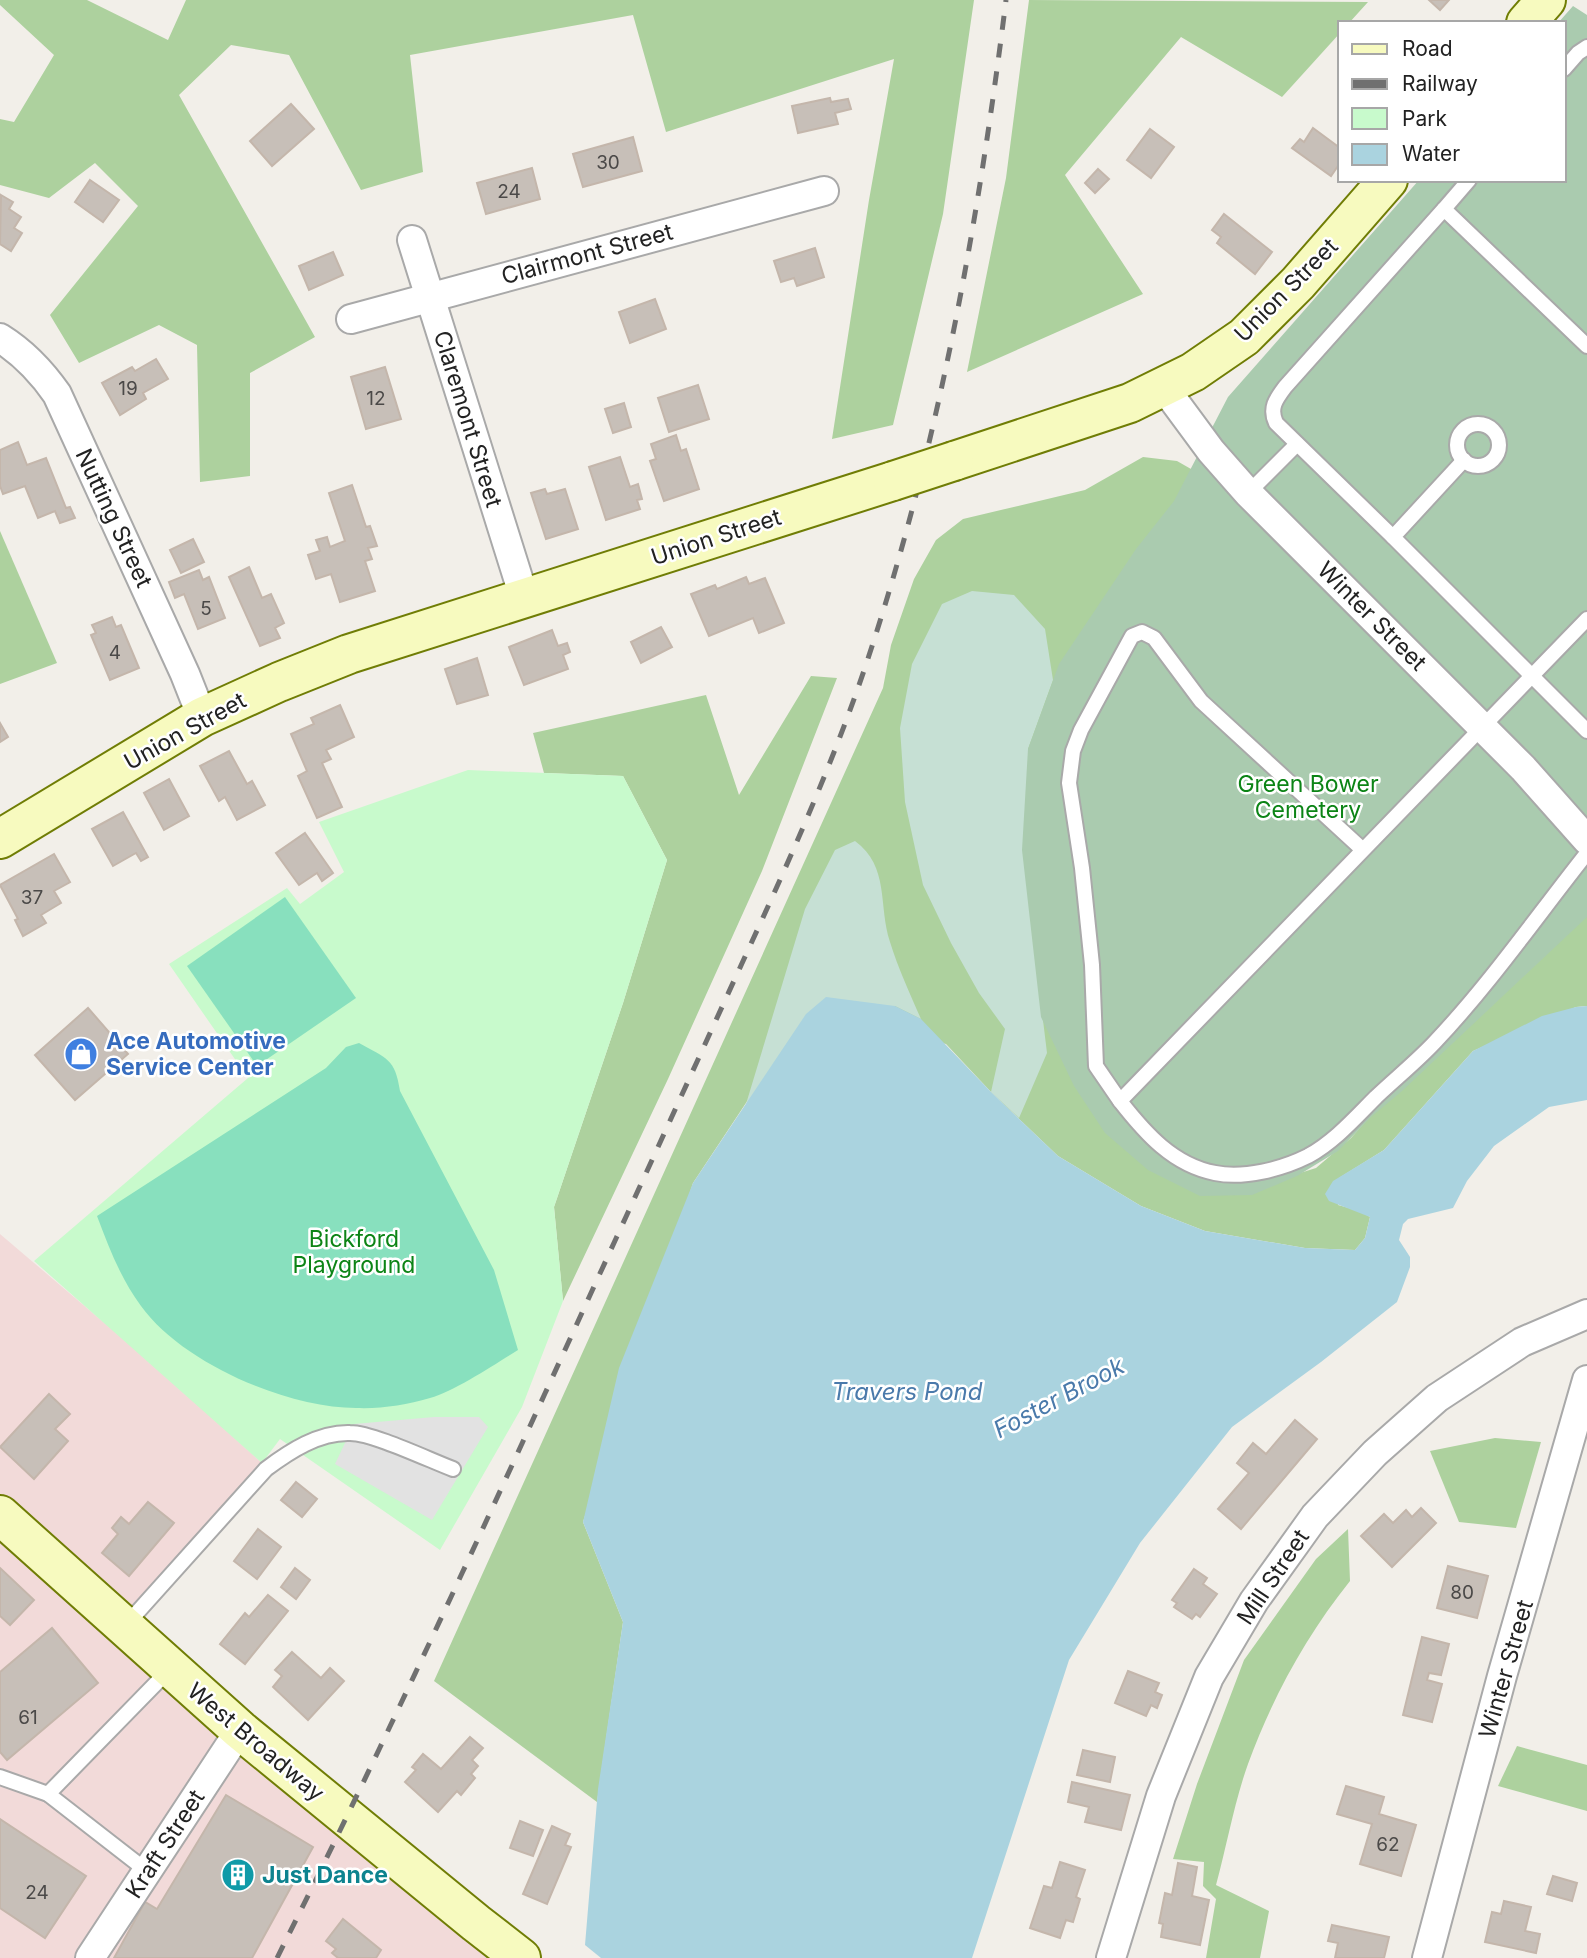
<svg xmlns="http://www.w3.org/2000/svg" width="1587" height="1958" font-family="Inter,sans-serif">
<rect width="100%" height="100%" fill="#f2efe9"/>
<path fill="#f2dad9" d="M0,1234L148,1360L262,1463L247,1490L124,1627L507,1958H0Z"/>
<g fill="#add19e">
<path d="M0,0H87L168,40L186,0H974L943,214L893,425L832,439L869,200L894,59L666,132L633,15L410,55L423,172L361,190L289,55L231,45L179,95L315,337L250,373V476L200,482L197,345L159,325L79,363L50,315L138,206L95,163L49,198L0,185V119L14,122L54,55L0,5Z"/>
<path d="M1029,0L1368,2L1349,23H1340V33L1282,97L1181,37L1065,175L1143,294L967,372L1006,178Z"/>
<path d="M1143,457L1177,461L1205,477L1284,1178L1316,1168L1351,1138L1548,917L1587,916V1006L1576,1007L1473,1051L1384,1150L1339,1178L1338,1205L1360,1211L1370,1217L1365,1238L1355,1250L1305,1248L1205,1231L1141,1206L1058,1156L991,1092L946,1044L805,1014L693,1183L583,1522L623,1622L597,1802L434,1681L883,688L891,645L914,579L936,540L963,519L1085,490Z"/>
<path d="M0,531L57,663L0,684Z"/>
<path d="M811,676L837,678L762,871L668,1079L563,1301L554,1207L623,1003L667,860L623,776L544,773L533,733L706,695L739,795Z"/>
<path d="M1495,1438L1541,1442L1516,1528L1459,1522L1430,1451Z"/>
<path d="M1348,1529L1350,1581C1306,1636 1272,1698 1248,1764C1234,1803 1227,1845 1216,1885L1269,1911L1260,1958H1206L1216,1899L1203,1886L1204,1862L1173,1859L1197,1784L1244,1660L1316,1559Z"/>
<path d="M1517,1746L1587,1765V1811L1498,1786Z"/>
</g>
<g fill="#c6e0d4">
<path d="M972,591L1014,595L1045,629L1053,680L1028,749L1033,938L1047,1053L1019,1118L991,1092L1005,1029L979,993L951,943L923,885L905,802L900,728L912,664L942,604Z"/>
<path d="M855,841C890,867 878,905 890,942C898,968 910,994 921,1019L895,1006L746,1104L805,909L835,850Z"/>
</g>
<path fill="#aacbaf" d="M1573,6L1587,15V917L1402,1091L1371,1117L1338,1151L1297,1176L1252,1195L1200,1196L1148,1170L1105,1133L1074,1086L1041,1017L1022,850L1028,749L1059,664L1136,549L1174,501L1228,397L1419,180H1564V23H1558Z"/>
<path fill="#c8facc" d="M468,770L623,776L667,860L623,1003L554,1207L563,1301L522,1407L440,1550L280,1439L262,1463L34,1261L248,1078L169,964L287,888L300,904L344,872L319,822Z"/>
<g fill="#88e0be">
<path d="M285,897L356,998L257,1066L187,966Z"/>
<path d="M359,1043C387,1059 395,1058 400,1091L494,1270L518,1350C495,1364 455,1391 430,1398C406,1405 381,1409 356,1408C287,1408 182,1363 141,1306C121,1279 109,1248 97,1216L326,1068L346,1047Z"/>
</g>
<path fill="#e2e2e2" d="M434,1417H479L488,1427L432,1520L335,1464L354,1424Z"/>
<path fill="#aad3df" d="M826,997L895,1006L921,1019L991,1092L1058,1156L1141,1206L1205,1231L1305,1248L1355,1250L1365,1238L1370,1217L1329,1201L1325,1194L1333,1181L1384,1150L1473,1051L1542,1016L1576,1007L1587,1006V1100L1549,1107L1494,1146L1467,1181L1453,1208L1408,1219L1403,1224L1399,1240L1410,1257V1267L1397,1302L1321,1362L1232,1427L1140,1543L1069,1660L972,1958H601L585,1945L598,1789L623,1622L583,1522L619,1368L693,1183L806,1014Z"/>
<g fill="#c7bfb8" stroke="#c4b6ab" stroke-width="2">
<path d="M1429,0H1449L1440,10Z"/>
<path d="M830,98L831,102L848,99L851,109L835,113L838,124L798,133L792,106Z"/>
<path d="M291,104L314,129L272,166L250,141Z"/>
<path d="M1313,128L1340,148V163L1331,176L1292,148L1300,139L1304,142Z"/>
<path d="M1150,129L1174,147L1151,178L1127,160Z"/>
<path d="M633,137L642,171L583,187L573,154Z"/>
<path d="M532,168L540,199L486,214L477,183Z"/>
<path d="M1098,169L1109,179L1095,193L1085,183Z"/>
<path d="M90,180L119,200L103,222L75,202Z"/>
<path d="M1,195L13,202L9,209L21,217L14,228L22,233L11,251L0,244Z"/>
<path d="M1224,214L1272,252L1255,274L1217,243L1221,237L1212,230Z"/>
<path d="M815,248L824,277L797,286L794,278L781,282L774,261Z"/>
<path d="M333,252L343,275L309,290L299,266Z"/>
<path d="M655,299L666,329L630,343L619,312Z"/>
<path d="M156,359L168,379L143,393L146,399L120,415L102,383L132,367L135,371Z"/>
<path d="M385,367L401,419L366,429L351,377Z"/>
<path d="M698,385L709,419L669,432L658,398Z"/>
<path d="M624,403L631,427L613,433L605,409Z"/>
<path d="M676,435L681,451L686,449L699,489L664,501L650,461L656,459L651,444Z"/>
<path d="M18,442L27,465L46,458L66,508L70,507L75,518L60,523L55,511L38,518L25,486L3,494L0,486V450Z"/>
<path d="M620,457L630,487L638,484L642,499L637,500L640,509L606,520L589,467Z"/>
<path d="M352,485L366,527L370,526L377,546L368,548L372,559L365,561L375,591L340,602L331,574L316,579L308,555L320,551L316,540L327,537L330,547L345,541L329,493Z"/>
<path d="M545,489L547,494L565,489L578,529L546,539L531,493Z"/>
<path d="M193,539L204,562L181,573L170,550Z"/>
<path d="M249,567L262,598L271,594L284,623L275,628L280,638L260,646L229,577Z"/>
<path d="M199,570L203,580L209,577L225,618L198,629L184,594L175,598L169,582Z"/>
<path d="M746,577L749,584L765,578L784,623L759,633L753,618L709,636L691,594L715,585L717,589Z"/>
<path d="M112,617L116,627L121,625L139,668L110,680L91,635L96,633L92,625Z"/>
<path d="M661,627L672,647L641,663L631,642Z"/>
<path d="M552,630L558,646L567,643L570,652L563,655L568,669L524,685L509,647Z"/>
<path d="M477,658L488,695L457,704L445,669Z"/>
<path d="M340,705L354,737L326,750L331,759L322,763L342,807L317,818L298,776L307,771L291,734L314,724L311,718Z"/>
<path d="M0,723L8,737L0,742Z"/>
<path d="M229,751L247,784L252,781L265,805L237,820L225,797L219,801L200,766Z"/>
<path d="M169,779L189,816L164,830L144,793Z"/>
<path d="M123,812L148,857L141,861L136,853L113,866L92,829Z"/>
<path d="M305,833L333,873L322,881L317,873L299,885L276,853Z"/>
<path d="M54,854L70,882L54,891L61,903L41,915L46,923L23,936L15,920L18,919L0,885Z"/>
<path d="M88,1008L128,1054L75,1100L35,1055Z"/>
<path d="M49,1394L70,1414L55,1429L68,1441L34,1479L0,1447Z"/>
<path d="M1295,1420L1317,1439L1241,1529L1218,1509L1249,1473L1237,1463L1253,1443L1266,1454Z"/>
<path d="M296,1482L317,1499L302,1517L281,1500Z"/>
<path d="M148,1502L174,1523L129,1576L102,1553L118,1534L112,1528L121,1517L129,1524Z"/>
<path d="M1421,1508L1436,1523L1392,1567L1361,1536L1384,1514L1393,1523L1406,1510L1412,1517Z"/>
<path d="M258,1529L281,1547L257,1579L234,1561Z"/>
<path d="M1448,1566L1488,1576L1477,1618L1437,1608Z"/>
<path d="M0,1568L34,1600L10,1625L0,1616Z"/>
<path d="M295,1568L310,1580L296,1599L281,1587Z"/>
<path d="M1194,1569L1207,1578L1203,1584L1217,1594L1200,1617L1196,1614L1192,1619L1174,1607L1177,1603L1172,1600Z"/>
<path d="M268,1595L288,1611L245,1664L220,1644L245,1613L249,1617Z"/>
<path d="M52,1628L98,1683L7,1760L0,1752V1672Z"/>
<path d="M1422,1637L1449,1644L1441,1675L1429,1673L1427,1680L1442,1684L1432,1722L1403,1715Z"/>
<path d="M292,1652L321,1678L330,1668L344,1681L308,1720L273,1687L282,1676L275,1670Z"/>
<path d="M1128,1671L1159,1683L1155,1692L1162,1695L1157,1708L1151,1705L1146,1716L1115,1703Z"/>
<path d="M470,1737L483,1748L472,1760L478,1766L471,1774L475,1778L461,1795L457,1791L438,1812L405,1782L416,1770L412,1767L423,1754L441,1769Z"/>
<path d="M1083,1750L1115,1757L1110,1782L1077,1775Z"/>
<path d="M1072,1782L1130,1795L1121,1830L1085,1822L1089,1807L1068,1802Z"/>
<path d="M1346,1786L1384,1797L1379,1814L1416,1825L1401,1876L1360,1864L1372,1824L1337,1814Z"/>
<path d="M226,1795L313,1847L252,1958H114L145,1902L157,1909Z"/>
<path d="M0,1819L86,1876L45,1938L0,1908Z"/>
<path d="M520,1821L543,1830L533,1856L510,1848Z"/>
<path d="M552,1826L570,1834L565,1845L571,1847L547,1904L523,1894Z"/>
<path d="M1060,1862L1085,1870L1076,1897L1080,1899L1073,1922L1066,1920L1060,1938L1030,1928L1044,1886L1052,1888Z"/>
<path d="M1178,1863L1197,1867L1192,1896L1209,1900L1200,1945L1161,1937L1163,1924L1159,1923L1165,1893L1172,1895Z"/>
<path d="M1553,1876L1577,1883L1572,1901L1547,1894Z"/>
<path d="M1504,1901L1531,1907L1525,1931L1540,1934L1536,1953L1485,1942L1492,1912L1501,1914Z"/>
<path d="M343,1919L381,1950L376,1958H338L332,1953L336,1949L326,1941Z"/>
<path d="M1332,1925L1389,1937L1384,1958H1335L1338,1943L1328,1941Z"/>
</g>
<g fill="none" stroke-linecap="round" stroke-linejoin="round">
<defs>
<g id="lane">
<path d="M1564,69L1578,53L1587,47"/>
<path d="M1444,209L1469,180"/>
<circle cx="1478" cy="445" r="21"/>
<path d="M1464,460L1393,537L1587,731"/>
<path d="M1248,493L1297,444"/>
<path d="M1393,537L1276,423C1269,408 1276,399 1285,387L1444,209L1587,346"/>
<path d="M1363,850L1201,701L1154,638L1142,632L1132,636L1081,730L1073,751L1069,783L1082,868L1092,965L1096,1066L1120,1101L1587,619"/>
<path d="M1120,1101C1145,1133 1173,1165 1215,1173C1244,1179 1282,1169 1308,1156C1334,1142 1355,1118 1376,1097C1395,1079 1416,1062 1434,1043C1490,984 1537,916 1587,853"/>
<path d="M125,1626L266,1469C290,1451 319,1432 350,1433C373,1433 429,1460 453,1469"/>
<path d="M0,1777L48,1794"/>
<path d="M147,1871L48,1794L169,1670"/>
</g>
<g id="street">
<path d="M412,240L524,597"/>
<path d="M351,319L824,191"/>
<path d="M0,338C24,353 41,371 57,394L185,674L202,717"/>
<path d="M1163,386L1211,451L1248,493L1523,768L1587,840"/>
<path d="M90,1958L240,1730"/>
<path d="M1111,1958L1161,1796L1209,1677L1254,1601L1315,1516L1375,1453L1437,1398L1522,1342L1587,1314"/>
<path d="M1427,1958L1502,1676L1587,1380"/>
</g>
<g id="secondary">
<path d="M1526,23L1546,0"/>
<path d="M954,461L1130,403L1193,372L1244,337L1298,283L1388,180"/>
<path d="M0,839L202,717L279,682L349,654L893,481"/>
<path d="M0,1515L240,1730L476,1923L521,1958"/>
</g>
</defs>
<use href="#lane" stroke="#a9a9a9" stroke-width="18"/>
<use href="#street" stroke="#a9a9a9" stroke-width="32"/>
<use href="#secondary" stroke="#707d05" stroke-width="42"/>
<use href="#lane" stroke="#fff" stroke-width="14"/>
<use href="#street" stroke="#fff" stroke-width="28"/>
<use href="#secondary" stroke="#f7fabf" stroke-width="38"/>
<path stroke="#707070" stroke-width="5" stroke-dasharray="14 14" stroke-linecap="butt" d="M277,1958C405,1703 522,1443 641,1184C681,1097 720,1011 760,924C802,832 843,738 874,640C941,432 979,217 1006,0"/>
<defs>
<path id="secondary-bridge" d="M893,481L954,461"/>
</defs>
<use href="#secondary-bridge" stroke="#707d05" stroke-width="42" stroke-linecap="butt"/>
<use href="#secondary-bridge" stroke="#f7fabf" stroke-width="38"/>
</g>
<defs>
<symbol id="shop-disc" viewBox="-11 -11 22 22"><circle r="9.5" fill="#3f7fe0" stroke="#fff"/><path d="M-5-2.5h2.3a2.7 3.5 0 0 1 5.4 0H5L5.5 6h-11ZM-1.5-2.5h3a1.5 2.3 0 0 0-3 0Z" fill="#fff"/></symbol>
<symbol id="building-disc" viewBox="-11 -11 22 22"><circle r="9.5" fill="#0f9aa8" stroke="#fff"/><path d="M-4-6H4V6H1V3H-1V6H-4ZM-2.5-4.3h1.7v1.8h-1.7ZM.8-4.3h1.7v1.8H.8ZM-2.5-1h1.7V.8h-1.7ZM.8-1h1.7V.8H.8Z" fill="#fff"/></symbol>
</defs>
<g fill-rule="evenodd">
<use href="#shop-disc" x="62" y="1035" width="38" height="38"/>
<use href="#building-disc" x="219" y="1856" width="38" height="38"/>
</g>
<g text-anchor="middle" stroke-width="5" stroke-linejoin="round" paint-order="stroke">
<g font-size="19" fill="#4b4948">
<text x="608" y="169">30</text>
<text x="509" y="198">24</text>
<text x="128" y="395">19</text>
<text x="376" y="405">12</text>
<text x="206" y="615">5</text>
<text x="115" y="659">4</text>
<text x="32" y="904">37</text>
<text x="1462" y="1599">80</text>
<text x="28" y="1724">61</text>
<text x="1388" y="1851">62</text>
<text x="37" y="1899">24</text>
</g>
<g font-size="23" fill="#222" stroke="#fff">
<text transform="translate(587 254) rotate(-15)" y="8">Clairmont Street</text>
<text transform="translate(1286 290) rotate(-45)" y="8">Union Street</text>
<text transform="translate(468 419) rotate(73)" y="8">Claremont Street</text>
<text transform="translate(114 518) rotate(65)" y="8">Nutting Street</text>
<text transform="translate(716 537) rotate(-18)" y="8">Union Street</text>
<text transform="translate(1372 616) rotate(45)" y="8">Winter Street</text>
<text transform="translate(185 731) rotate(-29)" y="8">Union Street</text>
<text transform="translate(1273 1577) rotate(-56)" y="8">Mill Street</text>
<text transform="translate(1506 1669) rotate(-74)" y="8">Winter Street</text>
<text transform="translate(256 1742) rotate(40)" y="8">West Broadway</text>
<text transform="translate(165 1844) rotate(-57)" y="8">Kraft Street</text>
</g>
<g font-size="23" fill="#0c8416" stroke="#fff">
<text x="1308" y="792">Green Bower<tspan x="1308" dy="26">Cemetery</tspan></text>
<text x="354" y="1247">Bickford<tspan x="354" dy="26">Playground</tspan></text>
</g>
<g font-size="23" font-weight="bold" fill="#366cbe" stroke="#fff" text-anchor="start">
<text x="106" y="1049">Ace Automotive<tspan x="106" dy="26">Service Center</tspan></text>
</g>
<g font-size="23" font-weight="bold" fill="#0d838f" stroke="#fff" text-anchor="start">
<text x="262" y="1883">Just Dance</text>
</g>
<g font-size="24" font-style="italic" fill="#4a7aab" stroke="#fff">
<text x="907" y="1400">Travers Pond</text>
<text transform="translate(1059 1398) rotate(-28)" y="8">Foster Brook</text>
</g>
</g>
<rect x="1338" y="21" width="228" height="161" fill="#ffffff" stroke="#a7a7a7" stroke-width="2"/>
<rect x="1352" y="44" width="35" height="10" fill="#f7fabf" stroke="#a7a7a7" stroke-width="2"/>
<text x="1402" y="56" font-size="21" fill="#222222">Road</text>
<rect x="1352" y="79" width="35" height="10" fill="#707070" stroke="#a7a7a7" stroke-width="2"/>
<text x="1402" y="91" font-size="21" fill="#222222">Railway</text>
<rect x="1352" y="108" width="35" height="21" fill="#c8facc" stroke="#a7a7a7" stroke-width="2"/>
<text x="1402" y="126" font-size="21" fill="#222222">Park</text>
<rect x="1352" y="144" width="35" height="21" fill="#aad3df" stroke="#a7a7a7" stroke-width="2"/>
<text x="1402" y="161" font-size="21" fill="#222222">Water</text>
</svg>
